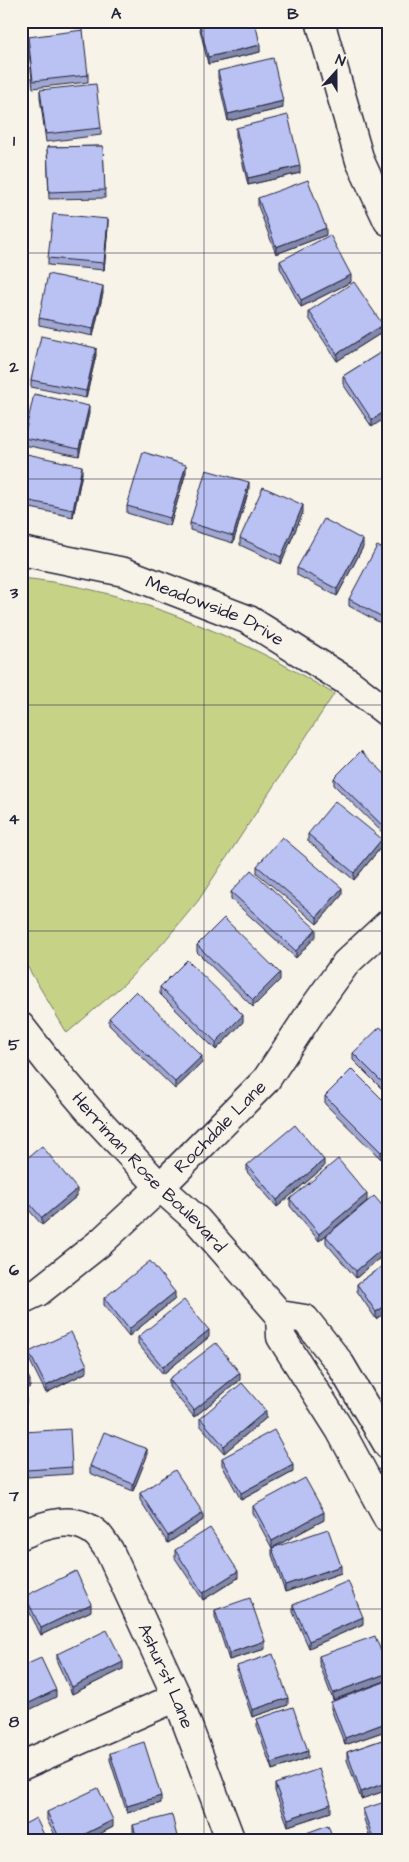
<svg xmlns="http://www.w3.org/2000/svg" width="409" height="1862" font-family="'Architects Daughter',sans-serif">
<rect width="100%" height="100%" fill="#f7f3e8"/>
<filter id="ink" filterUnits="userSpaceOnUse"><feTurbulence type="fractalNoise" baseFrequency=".02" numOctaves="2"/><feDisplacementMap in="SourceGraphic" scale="10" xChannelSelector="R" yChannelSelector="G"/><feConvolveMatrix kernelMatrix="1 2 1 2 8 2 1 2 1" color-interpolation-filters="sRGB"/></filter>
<g filter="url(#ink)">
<path fill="#c6d387" stroke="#747a61" d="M21,578C105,586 186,616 261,653C286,665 310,680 334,694L198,901L163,943L125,983L67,1033L21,956Z"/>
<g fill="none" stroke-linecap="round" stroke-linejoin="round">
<defs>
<g id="minor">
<path d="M320,21L360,161L388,221"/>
<path id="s1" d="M21,551L124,572L249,620L348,682L388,713"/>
<path id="s2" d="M21,1027L49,1063L95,1117L160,1187L197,1220L280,1315L281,1337L340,1430L388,1519"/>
<path id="s3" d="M21,1300L38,1292L101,1242L160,1187L266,1080L311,1012L346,963L388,924"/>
<path d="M280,1315L305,1319L339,1362L388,1445"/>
<path id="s4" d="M21,1535C46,1524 74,1514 97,1534C101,1538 105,1545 109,1550L177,1697L231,1841"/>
<path d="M21,1766L177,1697"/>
</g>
</defs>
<use href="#minor" stroke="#22223b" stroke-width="31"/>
<use href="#minor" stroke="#f7f3e8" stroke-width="28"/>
</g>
<g fill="#a0a7d1" stroke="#22223b">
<path d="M198,21H255L260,52L208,64Z"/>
<path d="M383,21H388V38Z"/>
<path d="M28,37L88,75V82L33,88L28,44Z"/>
<path d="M218,71L283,108L228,121L218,78Z"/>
<path d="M40,90L101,128V135L46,142L40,97Z"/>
<path d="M236,128L300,173L248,185L236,135Z"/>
<path d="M103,146L105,198L49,199L47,147Z"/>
<path d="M258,198L326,235L276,254L258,206Z"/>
<path d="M108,227L104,270L48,265V258Z"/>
<path d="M280,261L351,282L301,307L280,268Z"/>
<path d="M103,293L93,336L39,325V318Z"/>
<path d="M309,311L383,332L337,361L309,318Z"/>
<path d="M388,348L372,427L343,384V376Z"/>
<path d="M96,355L86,398L31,387V380Z"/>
<path d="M89,413L79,456L24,445V438Z"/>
<path d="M186,472L170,526L127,513V506Z"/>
<path d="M82,473L73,517L21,506V482Z"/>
<path d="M249,489L233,543L190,530V523Z"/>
<path d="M303,512L281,564L240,545V538Z"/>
<path d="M363,547L337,596L297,575V568Z"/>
<path d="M388,551V627L349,606V599Z"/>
<path d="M388,777V838L334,785V778Z"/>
<path d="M308,834L382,846L354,880L308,841Z"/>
<path d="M257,866L342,895L317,924L257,873Z"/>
<path d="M231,892L316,936L296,958L231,899Z"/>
<path d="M197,945L280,980L253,1007L197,952Z"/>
<path d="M160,987L243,1022L216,1050L160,994Z"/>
<path d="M388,1006V1019L385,1016V1009Z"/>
<path d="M109,1018L202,1063L175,1089L109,1025Z"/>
<path d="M388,1034V1095L353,1060V1053Z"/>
<path d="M325,1096L388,1105V1152L381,1159L325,1104Z"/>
<path d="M21,1163L77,1196L42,1225L21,1201Z"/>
<path d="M247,1165L324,1167L277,1207L247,1172Z"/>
<path d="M290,1199L367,1201L319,1241L290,1206Z"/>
<path d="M388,1212V1251L356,1278L326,1243V1236Z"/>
<path d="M388,1262L376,1319L357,1291V1284Z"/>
<path d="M104,1298L175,1299L129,1336L104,1305Z"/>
<path d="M388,1328V1340L385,1336V1329Z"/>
<path d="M138,1337H209L163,1374L138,1344Z"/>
<path d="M29,1352L87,1372L46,1393L29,1359Z"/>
<path d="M169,1379L240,1380L194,1417L169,1387Z"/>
<path d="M200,1418H266L224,1453L200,1425Z"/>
<path d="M24,1432L72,1467V1474L27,1477Z"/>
<path d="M147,1456L133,1491L90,1473V1466Z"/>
<path d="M222,1458L293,1472L241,1500L222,1465Z"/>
<path d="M140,1493L203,1520L168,1543L140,1500Z"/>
<path d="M253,1506L324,1520L272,1548L253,1513Z"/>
<path d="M272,1548L341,1573L285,1592L272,1555Z"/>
<path d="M175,1550L238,1578L203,1600L175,1558Z"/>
<path d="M25,1596L91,1611L41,1635L25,1603Z"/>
<path d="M293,1605L363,1624L309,1648L293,1612Z"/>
<path d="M215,1610L265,1649L229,1660L215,1617Z"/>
<path d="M57,1654L123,1669L72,1694L57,1662Z"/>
<path d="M319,1656L388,1669V1680L333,1700L319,1663Z"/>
<path d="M237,1666L288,1705L252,1717L237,1673Z"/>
<path d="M388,1684V1730L345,1745L331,1709V1702Z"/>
<path d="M257,1719L308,1758L272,1770L257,1726Z"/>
<path d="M388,1738V1790L361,1799L347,1760V1752Z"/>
<path d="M110,1753L161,1803L127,1813L110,1760Z"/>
<path d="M275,1784L331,1812L288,1826L275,1791Z"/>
<path d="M363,1809L388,1841H371L363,1816Z"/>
<path d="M47,1812L113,1827L86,1841H58L47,1820Z"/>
<path d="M133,1825L178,1841H136L133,1832Z"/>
</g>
<g fill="#8288aa" stroke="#22223b">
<path d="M260,45V52L208,64V57Z"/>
<path d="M283,101V108L228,121V114Z"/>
<path d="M300,166V173L248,185V178Z"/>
<path d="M108,219V227L104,270V263Z"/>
<path d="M326,228V235L276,254V247Z"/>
<path d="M351,275V282L301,307V300Z"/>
<path d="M103,286V293L93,336V329Z"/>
<path d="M383,325V332L337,361V354Z"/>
<path d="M96,348V355L86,398V391Z"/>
<path d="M89,406V413L79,456V449Z"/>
<path d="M388,409V416L372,427V420Z"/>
<path d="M186,465V472L170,526V518Z"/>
<path d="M82,466V473L73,517V510Z"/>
<path d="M249,482V489L233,543V536Z"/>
<path d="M303,505V512L281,564V557Z"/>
<path d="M363,540V547L337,596V589Z"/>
<path d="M382,839V846L354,880V873Z"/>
<path d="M342,888V895L317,924V917Z"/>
<path d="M316,929V936L296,958V951Z"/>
<path d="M280,973V980L253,1007V1000Z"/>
<path d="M243,1015V1022L216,1050V1042Z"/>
<path d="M202,1056V1063L175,1089V1082Z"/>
<path d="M388,1145V1152L381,1159V1152Z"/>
<path d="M324,1160V1167L277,1207V1200Z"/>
<path d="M77,1189V1196L42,1225V1218Z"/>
<path d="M367,1194V1201L319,1241V1234Z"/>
<path d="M388,1244V1251L356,1278V1271Z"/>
<path d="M175,1292V1299L129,1336V1329Z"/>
<path d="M388,1304V1311L376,1319V1312Z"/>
<path d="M209,1330V1337L163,1374V1367Z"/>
<path d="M87,1365V1372L46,1393V1386Z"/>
<path d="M240,1373V1380L194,1417V1410Z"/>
<path d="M30,1380V1387L21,1392V1385Z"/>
<path d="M26,1397V1404L21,1407V1400Z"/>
<path d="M266,1411V1418L224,1453V1446Z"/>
<path d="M147,1449V1456L133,1491V1484Z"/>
<path d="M293,1465V1472L241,1500V1493Z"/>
<path d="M324,1512V1520L272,1548V1541Z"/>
<path d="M203,1513V1520L168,1543V1536Z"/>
<path d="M341,1566V1573L285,1592V1585Z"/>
<path d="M238,1571V1578L203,1600V1593Z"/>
<path d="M91,1604V1611L41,1635V1628Z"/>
<path d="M363,1617V1624L309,1648V1641Z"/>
<path d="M265,1641V1649L229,1660V1653Z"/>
<path d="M123,1662V1669L72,1694V1687Z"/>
<path d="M388,1673V1680L333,1700V1693Z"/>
<path d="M56,1690V1697L21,1714V1707Z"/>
<path d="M288,1698V1705L252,1717V1710Z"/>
<path d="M388,1722V1730L345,1745V1738Z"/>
<path d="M308,1751V1758L272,1770V1763Z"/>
<path d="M388,1782V1790L361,1799V1792Z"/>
<path d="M161,1796V1803L127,1813V1806Z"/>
<path d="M331,1804V1812L288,1826V1819Z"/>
<path d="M113,1820V1827L86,1841H71Z"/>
<path d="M388,1836V1841H375Z"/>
</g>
<g fill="#bac2f3" stroke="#22223b">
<path d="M199,21H255L260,45L208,57Z"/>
<path d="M385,21H388V31Z"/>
<path d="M83,30L88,75L33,81L28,37Z"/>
<path d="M273,58L283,101L228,114L218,71Z"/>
<path d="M96,84L101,128L46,134L40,90Z"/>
<path d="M288,115L300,166L248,178L236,128Z"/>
<path d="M103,146L105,190L49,192L47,147Z"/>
<path d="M308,180L326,228L276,247L258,198Z"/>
<path d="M53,214L108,219L104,263L48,258Z"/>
<path d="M330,235L351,275L301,300L280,261Z"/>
<path d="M48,274L103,286L93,329L39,318Z"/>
<path d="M354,282L383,325L337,354L309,311Z"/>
<path d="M41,336L96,348L86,391L31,380Z"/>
<path d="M388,348V409L372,420L343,376Z"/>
<path d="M34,394L89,406L79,449L24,438Z"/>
<path d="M143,452L186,465L170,518L127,506Z"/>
<path d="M27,454L82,466L73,510L21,499V482Z"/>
<path d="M206,470L249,482L233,536L190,523Z"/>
<path d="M263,487L303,505L281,557L240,538Z"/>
<path d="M324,519L363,540L337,589L297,568Z"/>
<path d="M377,546L388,551V620L349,599Z"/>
<path d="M361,751L388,777V831L334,778Z"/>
<path d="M335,801L382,839L354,873L308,834Z"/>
<path d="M282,837L342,888L317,917L257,866Z"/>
<path d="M251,870L316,929L296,951L231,892Z"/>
<path d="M224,918L280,973L253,1000L197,945Z"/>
<path d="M187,960L243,1015L216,1042L160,987Z"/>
<path d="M136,991L202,1056L175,1082L109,1018Z"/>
<path d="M380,1027L388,1034V1088L353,1053Z"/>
<path d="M352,1069L388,1105V1145L381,1152L325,1096Z"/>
<path d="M295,1125L324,1160L277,1200L247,1165Z"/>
<path d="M42,1146L77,1189L42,1218L21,1194V1163Z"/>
<path d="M338,1159L367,1194L319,1234L290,1199Z"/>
<path d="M374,1196L388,1212V1244L356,1271L326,1236Z"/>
<path d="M150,1261L175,1292L129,1329L104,1298Z"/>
<path d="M388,1262V1304L376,1312L357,1284Z"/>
<path d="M184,1300L209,1330L163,1367L138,1337Z"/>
<path d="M71,1332L87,1365L46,1386L29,1352Z"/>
<path d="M216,1343L240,1373L194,1410L169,1379Z"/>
<path d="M21,1361L30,1380L21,1385Z"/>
<path d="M242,1383L266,1411L224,1446L200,1418Z"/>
<path d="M21,1386L26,1397L21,1400Z"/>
<path d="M70,1429L72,1467L27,1470L24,1432Z"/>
<path d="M274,1430L293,1465L241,1493L222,1458Z"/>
<path d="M104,1432L147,1449L133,1484L90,1466Z"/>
<path d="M175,1470L203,1513L168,1536L140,1493Z"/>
<path d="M305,1478L324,1512L272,1541L253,1506Z"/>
<path d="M210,1528L238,1571L203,1593L175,1550Z"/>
<path d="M328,1529L341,1566L285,1585L272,1548Z"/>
<path d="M76,1571L91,1604L41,1628L25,1596Z"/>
<path d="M348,1581L363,1617L309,1641L293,1605Z"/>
<path d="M250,1598L265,1641L229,1653L215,1610Z"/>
<path d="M107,1630L123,1662L72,1687L57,1654Z"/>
<path d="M375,1636L388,1669V1673L333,1693L319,1656Z"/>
<path d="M273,1654L288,1698L252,1710L237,1666Z"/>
<path d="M41,1658L56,1690L21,1707V1667Z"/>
<path d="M387,1681L388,1684V1722L345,1738L331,1702Z"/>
<path d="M293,1707L308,1751L272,1763L257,1719Z"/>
<path d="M388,1738V1782L361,1792L347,1752Z"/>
<path d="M144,1742L161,1796L127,1806L110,1753Z"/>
<path d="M319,1769L331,1804L288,1819L275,1784Z"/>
<path d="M98,1788L113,1820L71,1841H61L47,1812Z"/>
<path d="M388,1801V1836L374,1841L363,1809Z"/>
<path d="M172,1815L178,1841H138L133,1825Z"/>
<path d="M36,1818L47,1841H21V1826Z"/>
<path d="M328,1825L334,1841H294L293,1838Z"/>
</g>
</g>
<path fill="none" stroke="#22223b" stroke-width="1" stroke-opacity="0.55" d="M204,21V1841M21,253H388M21,479H388M21,705H388M21,931H388M21,1157H388M21,1383H388M21,1609H388"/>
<g text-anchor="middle" stroke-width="4" stroke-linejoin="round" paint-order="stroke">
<g font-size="18" fill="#22223b" stroke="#f7f3e8">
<text dy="6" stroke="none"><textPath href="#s1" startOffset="204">Meadowside Drive</textPath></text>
<text dy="6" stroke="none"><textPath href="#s3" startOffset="265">Rochdale Lane</textPath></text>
<text dy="6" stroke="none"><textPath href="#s2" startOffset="194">Herriman Rose Boulevard</textPath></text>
<text dy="6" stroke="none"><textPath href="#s4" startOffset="239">Ashurst Lane</textPath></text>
</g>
</g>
<rect width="409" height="1862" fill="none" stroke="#f7f3e8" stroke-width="55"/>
<g transform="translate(336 72) rotate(21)" stroke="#f7f3e8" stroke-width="4" paint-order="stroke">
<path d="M0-4L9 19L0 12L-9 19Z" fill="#22223b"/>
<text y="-8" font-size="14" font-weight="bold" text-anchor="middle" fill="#22223b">N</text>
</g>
<rect x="28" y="28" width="354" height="1806" fill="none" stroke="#22223b" stroke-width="2"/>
<g font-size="16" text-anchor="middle" font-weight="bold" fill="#22223b">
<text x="116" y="19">A</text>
<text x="293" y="19">B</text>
<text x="14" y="146">1</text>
<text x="14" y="372">2</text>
<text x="14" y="598">3</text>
<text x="14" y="824">4</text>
<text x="14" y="1050">5</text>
<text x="14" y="1275">6</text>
<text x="14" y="1501">7</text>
<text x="14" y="1727">8</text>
</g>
</svg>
